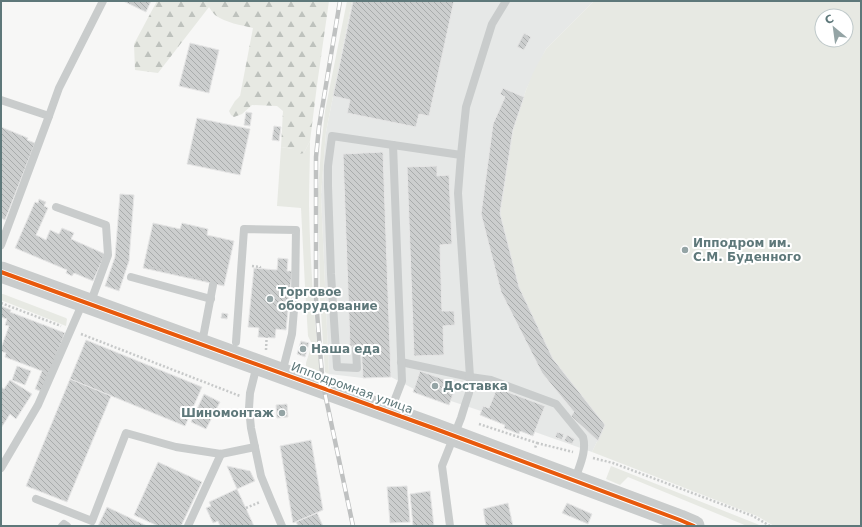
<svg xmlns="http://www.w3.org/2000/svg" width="862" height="527" font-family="'DejaVu Sans',sans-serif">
<defs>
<pattern id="forest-firs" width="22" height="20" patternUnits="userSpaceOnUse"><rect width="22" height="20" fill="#e7e9e3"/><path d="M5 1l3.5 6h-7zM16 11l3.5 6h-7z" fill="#bec2bd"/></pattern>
<pattern id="building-back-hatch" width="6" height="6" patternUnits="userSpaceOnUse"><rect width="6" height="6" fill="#cccece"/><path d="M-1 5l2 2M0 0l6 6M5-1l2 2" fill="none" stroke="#a9acac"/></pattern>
</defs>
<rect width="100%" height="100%" fill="#f7f7f6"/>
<path fill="#e6e8e7" d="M352,1H594L546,49L526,90L521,107L553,359L605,425L592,452L535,432L533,436L520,431L519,434L504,428V425L480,415L481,411L451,401L449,405L413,392L414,389L391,377L363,378L329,374L321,195L326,132Z"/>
<g fill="#e7e9e3" fill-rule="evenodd">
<path d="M347,1H352L326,132L321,195L329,374L325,372L320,298L318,193L321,148L325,111Z"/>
<path d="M594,1H861V526H774L757,516L592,452L605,425L553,359L519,287L500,213L513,130L526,90L533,73L546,49ZM822,16H846V40H822Z"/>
<path d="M310,141C310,162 309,184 309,205C310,260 314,318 320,372L308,367L306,366V363L312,344L308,336L305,287L301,208L277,206L281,147L293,149L304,153Z"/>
<path d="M1,294H3L66,318L67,319L66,326L1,300Z"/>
<path d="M611,466L757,524L761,526H747L628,477L620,485L606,479Z"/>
</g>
<path fill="url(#forest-firs)" d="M157,1H329L317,85L310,141L304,153L299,154L296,153L293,149L281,147L283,111L277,106L252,105L242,114L234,117L231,115L229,111L235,101L240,96L253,28C241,25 226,23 215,15C213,13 211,10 209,7L158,73L135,70L134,44Z"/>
<g fill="url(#building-back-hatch)" stroke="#e6e6e6">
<path d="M123,1H151L146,12Z"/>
<path d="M353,1H454L429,116L419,114L416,127L347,113L350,100L333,96Z"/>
<path d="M524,33L531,37L524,50L517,47Z"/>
<path d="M190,43L219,50L209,93L179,86Z"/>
<path d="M503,88L524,97L513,130L500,213L519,287L553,359L605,425L598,441L571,416L574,412L542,373L501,292L481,214L493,124L505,97L500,94Z"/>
<path d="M246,112L252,113L250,126L244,125Z"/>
<path d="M197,118L250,129L240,175L187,164Z"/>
<path d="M274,126L281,127L279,141L272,140Z"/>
<path d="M1,127L28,138L27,140L35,143L5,220L1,218Z"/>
<path d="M383,152L391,377L363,378L361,346H350L343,154Z"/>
<path d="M437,166V176L449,175L452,244L440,245L442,311H454L455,325L443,326L444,355L414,356L407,167Z"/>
<path d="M120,194L134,195L129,261L119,291L105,286L115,257Z"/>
<path d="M39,199L46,202L44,206L48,208L36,235L46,240L50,230L59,234L62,228L74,233L71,239L105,254L93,281L74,273L72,276L66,273L67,270L15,248L35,202L38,203Z"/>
<path d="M153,223L180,229L182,223L208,229L207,235L234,241L224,286L143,268Z"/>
<path d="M278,258L288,259L287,271H292L286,330L276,329L275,338L258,337L259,328L248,327L254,268L277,270Z"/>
<path d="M1,306L11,310L10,312L65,333L42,392L35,389L42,371L5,357L6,353L1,351V348L9,326L5,325L7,319L1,317Z"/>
<path d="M222,313L228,314L227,319L221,318Z"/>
<path d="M86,340L202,387L185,426L70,379Z"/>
<path d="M301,341L309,343L305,357L297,354Z"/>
<path d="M17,366L31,371L25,385L12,380Z"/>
<path d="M420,371L457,384L449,405L413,392Z"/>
<path d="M70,379L111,396L67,502L26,486Z"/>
<path d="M10,380L32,394L16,419L10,414L1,428V387L4,389Z"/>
<path d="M497,388L545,406L533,436L520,431L519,434L504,428L505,425L480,415L483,406L489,408Z"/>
<path d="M204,394L220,402L206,429L191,422Z"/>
<path d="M287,404L288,417L277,418L276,405Z"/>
<path d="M557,432L564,434L562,440L555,437Z"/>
<path d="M567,435L575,439L572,444L564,441Z"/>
<path d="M311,440L323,510L293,523L280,446Z"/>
<path d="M158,462L202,482L181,526H158L134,515Z"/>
<path d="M227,466L250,471L255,481L237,489Z"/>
<path d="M407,486L410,522L390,523L387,487Z"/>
<path d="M237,489L254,526H220L218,521L213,523L206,508L211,506L209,502Z"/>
<path d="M430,491L434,526H413L410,494Z"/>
<path d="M508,503L513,526H486L483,509Z"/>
<path d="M567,503L592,514L588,524L562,513Z"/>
<path d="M107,507L147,526H98Z"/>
<path d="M317,513L323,526H298L296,522Z"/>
</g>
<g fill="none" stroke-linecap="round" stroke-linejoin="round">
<g stroke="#c7c9c9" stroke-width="2.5" stroke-dasharray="2 2" stroke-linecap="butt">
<path d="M252,266L260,267V268"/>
<path d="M153,267L205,279"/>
<path d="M1,303L61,326"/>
<path d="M81,334L240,396"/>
<path d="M266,350L267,330"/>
<path d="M479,424L537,443L535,448"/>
<path d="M537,443L573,452"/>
<path d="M593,458L613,463L753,516L770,526"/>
<path d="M246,508L260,502"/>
</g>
<g stroke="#c9cccc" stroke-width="8">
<path d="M1,100L49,116L1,245"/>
<path d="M49,116L59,88L103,1"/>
<path d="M56,207L106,225L108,255L90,304"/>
<path d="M131,277L211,299"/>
<path d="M236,342L244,229L296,230L295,297L292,334L282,373"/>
<path d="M202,343L213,285"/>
<path d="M356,349L357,368L337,367L331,274L328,186V166L332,136L393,145"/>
<path d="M401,362L470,377L491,380L556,404L583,437C587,452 579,466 575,480"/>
<path d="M257,365L250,393L249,408L251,428L261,476L270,498L282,526"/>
<path d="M390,412L402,381L393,145L461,155"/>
<path d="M1,468L38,405L83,302"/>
<path d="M36,499L92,521L126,433L176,447L221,454L255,447"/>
<path d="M62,526L64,524L67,526"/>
<path d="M188,526L221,454"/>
<path d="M450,526L442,466L461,418L465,405L469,393L470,377L458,193L461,155L466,107L492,24L506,1"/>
</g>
<path stroke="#c9cccc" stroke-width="21" d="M1,272L433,428L680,520L694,526"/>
<defs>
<path id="rail" d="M340,1L319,127L316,157V300L322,375L324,389L353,526"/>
</defs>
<use href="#rail" stroke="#bfc1c1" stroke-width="4.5"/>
<use href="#rail" stroke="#fff" stroke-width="3" stroke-dasharray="9" stroke-linecap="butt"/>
<defs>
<path id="cycleway" d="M1,272L433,428L680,520L694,526"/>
</defs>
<use href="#cycleway" stroke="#fff" stroke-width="6"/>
<use href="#cycleway" stroke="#e8590c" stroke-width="4"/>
</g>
<g fill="#94a4a5" stroke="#fff" stroke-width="1.5">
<circle cx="685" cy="250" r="4"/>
<circle cx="270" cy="299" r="4"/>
<circle cx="303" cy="349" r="4"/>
<circle cx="435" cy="386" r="4"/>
<circle cx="282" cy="413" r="4"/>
</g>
<g text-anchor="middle" stroke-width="4" stroke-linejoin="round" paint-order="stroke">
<g font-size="12" font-weight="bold" fill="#5e787a" stroke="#fff" text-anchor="start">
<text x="693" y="247">Ипподром им.<tspan x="693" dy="14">С.М. Буденного</tspan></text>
<text x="278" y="296">Торговое<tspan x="278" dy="14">оборудование</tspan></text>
<text x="311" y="353">Наша еда</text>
<text x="443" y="390">Доставка</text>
<text x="274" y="417" text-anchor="end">Шиномонтаж</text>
</g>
<g font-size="12" fill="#5e787a" stroke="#fff">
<text transform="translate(352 388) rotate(20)" y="4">Ипподромная улица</text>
</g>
</g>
<rect width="862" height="527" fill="none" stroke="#5e787a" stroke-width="4"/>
<g transform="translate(834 28) rotate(331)"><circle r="19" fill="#ffffff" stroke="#bfc9ca"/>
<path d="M0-3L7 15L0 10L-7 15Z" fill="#94a4a5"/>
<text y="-6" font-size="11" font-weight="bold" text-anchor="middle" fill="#5e787a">С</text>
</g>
</svg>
